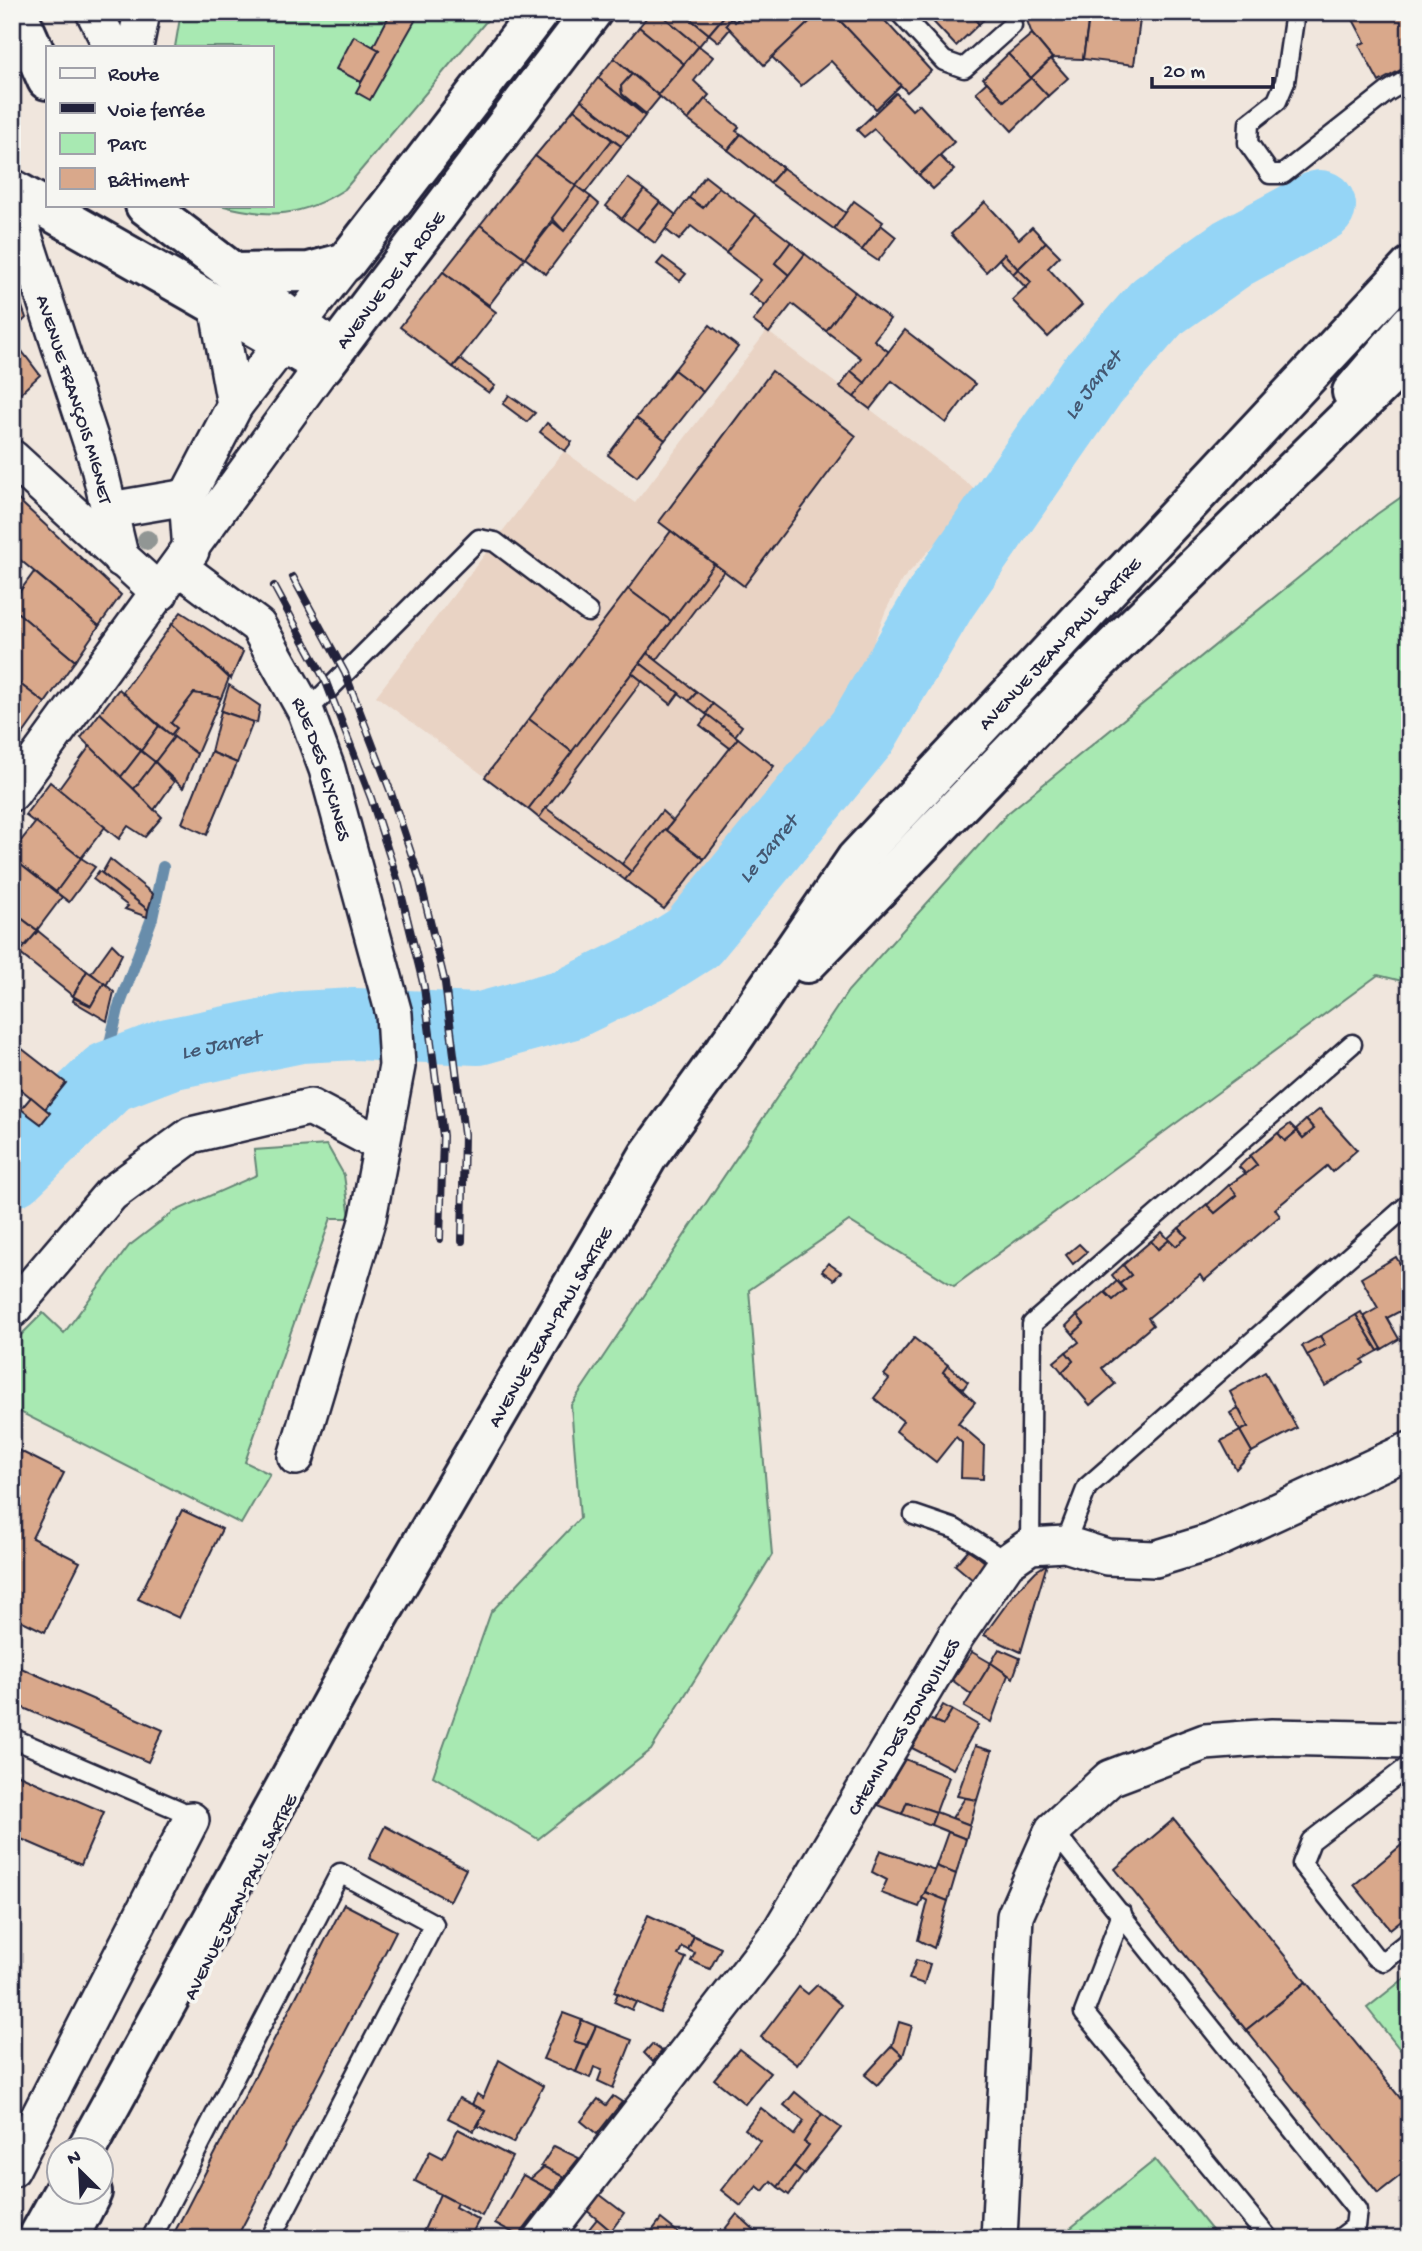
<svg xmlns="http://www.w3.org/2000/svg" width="1422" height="2251" font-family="'Gochi Hand',sans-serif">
<rect width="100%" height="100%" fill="#f0e6dd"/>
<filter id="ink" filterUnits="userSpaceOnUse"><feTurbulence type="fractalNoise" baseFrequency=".0143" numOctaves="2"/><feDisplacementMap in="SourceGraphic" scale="14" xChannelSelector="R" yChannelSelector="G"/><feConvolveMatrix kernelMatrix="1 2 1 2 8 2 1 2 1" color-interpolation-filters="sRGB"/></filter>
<g filter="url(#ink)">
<path fill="#e9d3c4" d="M767,331L974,488L957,520L902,580L886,610L838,735L781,819L685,924L376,696L564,451L635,503Z"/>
<g fill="#a8e9b2" stroke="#658676" stroke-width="2">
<path d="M181,12H494L345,189C301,217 271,219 220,205H271V47H175Z"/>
<path d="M1410,491V983L1378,975L954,1286L849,1221L749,1290L772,1555L651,1750L538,1839L433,1776L491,1612L580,1518L571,1405L848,991L1008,813L1377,514Z"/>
<path d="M327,1145L344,1175L350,1218H331L245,1462L270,1474L241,1524L12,1408V1344L43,1313L64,1333L129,1246L173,1212L257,1175L254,1150Z"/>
<path d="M1410,1974V2062L1367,2008Z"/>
<path d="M1155,2160L1219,2239H1057Z"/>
</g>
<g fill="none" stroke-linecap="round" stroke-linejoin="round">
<path stroke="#678dab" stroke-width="12" d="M100,1086L118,1009L152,918L163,867"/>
<path stroke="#95d5f6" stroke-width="72" id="s1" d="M12,1171L109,1077L169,1054L300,1027L355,1024L478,1029L569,1004L655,962L693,938L862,733L942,597L1092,381L1157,307L1233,253L1320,206"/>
</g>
<g fill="#d9a88b" stroke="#22223b" stroke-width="2">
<path d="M391,12H420L370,100L356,92L379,50L373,47Z"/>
<path d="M651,12H658L699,46L684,64L639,27Z"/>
<path d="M658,12H682L709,34L699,46Z"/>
<path d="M682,12H724L726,14L709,34Z"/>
<path d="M745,12H820L764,65L726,25L731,18L735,22Z"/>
<path d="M820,12H832L901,85L876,109L831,61L801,86L772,57Z"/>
<path d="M832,12H877L931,71L907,92Z"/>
<path d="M924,12H969L979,24L956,46Z"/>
<path d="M969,12H992L979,24Z"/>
<path d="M1024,12H1078L1088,23L1083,59L1052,58L1032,34Z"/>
<path d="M1090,12H1141L1134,65L1083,59Z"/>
<path d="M1349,12H1410V65L1379,82L1359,45L1365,42Z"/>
<path d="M726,14L731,18L726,25L730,29L719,42L709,34Z"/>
<path d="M639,27L684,64L658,95L614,58Z"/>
<path d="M1032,34L1052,58L1031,78L1008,54Z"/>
<path d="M354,36L379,50L361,82L336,69Z"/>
<path d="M699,46L713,57L694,81L709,95L688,120L658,95Z"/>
<path d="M1008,54L1031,78L1004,101L983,78Z"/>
<path d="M614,58L632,74L621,86L622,94L645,116L598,78Z"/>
<path d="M1051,59L1068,78L1048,96L1031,78Z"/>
<path d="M632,74L660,97L646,114L622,94L621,86Z"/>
<path d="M598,78L645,116L629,137L581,100Z"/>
<path d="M1031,78L1048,96L1012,131L976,92L987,82L1004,101Z"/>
<path d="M896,93L912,110L919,104L954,142L919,175L874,129L864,137L857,130Z"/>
<path d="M705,99L739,127L736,131L741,134L728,150L688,120Z"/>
<path d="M581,100L629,137L621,146L574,109Z"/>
<path d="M574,109L612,140L576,186L535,156Z"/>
<path d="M741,134L783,168L770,183L728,150Z"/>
<path d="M612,140L621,146L585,193L576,186Z"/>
<path d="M535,156L576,186L525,258L480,225Z"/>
<path d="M940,156L954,170L933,189L919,175Z"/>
<path d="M783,168L846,213L834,229L770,183Z"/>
<path d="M705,176L719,187L703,208L689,198Z"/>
<path d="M628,178L644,190L622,219L606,206Z"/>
<path d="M576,186L591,197L564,231L552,218Z"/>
<path d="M719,187L756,215L726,253L691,226L679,240L665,229L689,198L703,208Z"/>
<path d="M644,190L660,202L637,230L622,219Z"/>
<path d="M591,197L599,204L546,274L525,258L553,222L564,231Z"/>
<path d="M854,201L883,222L862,250L834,229Z"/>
<path d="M660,202L676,215L655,243L637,230Z"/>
<path d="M985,202L1019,239L1032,227L1046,242L1018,269L1004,254L986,272L951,234Z"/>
<path d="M756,215L791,242L775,263L789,275L765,306L749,294L761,280L726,253Z"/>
<path d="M480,225L525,258L489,305L443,272Z"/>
<path d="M881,225L896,237L878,261L862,250Z"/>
<path d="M791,242L805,254L789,275L775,263Z"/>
<path d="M1046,242L1060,256L1048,268L1082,305L1048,337L1012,300L1031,282L1018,269Z"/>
<path d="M805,254L855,292L826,331L792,304L769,333L753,321Z"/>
<path d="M1004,254L1018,269L1013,274L999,259Z"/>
<path d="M663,257L686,274L680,281L657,264Z"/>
<path d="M1018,269L1031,282L1026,288L1013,274Z"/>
<path d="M443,272L496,312L453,367L400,327Z"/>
<path d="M855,292L890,319L874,340L889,352L865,383L851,371L861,358L826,331Z"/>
<path d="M19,298L26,318L12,332V305Z"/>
<path d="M710,325L738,347L703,392L674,370Z"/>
<path d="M905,330L975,384L946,423L892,381L870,409L854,397Z"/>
<path d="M12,338L40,375L12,401Z"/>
<path d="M460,359L495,386L489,393L453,367Z"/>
<path d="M674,370L703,392L665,440L636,418Z"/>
<path d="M772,371L856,436L744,586L659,522Z"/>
<path d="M851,371L865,383L854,397L840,387Z"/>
<path d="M509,395L535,413L527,422L503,404Z"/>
<path d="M636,418L665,440L637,477L608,455Z"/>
<path d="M547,423L572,442L565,451L540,432Z"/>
<path d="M12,494L121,595L99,626L12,553Z"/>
<path d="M671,531L714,564L671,621L628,589Z"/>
<path d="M714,564L724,571L657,660L647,653Z"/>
<path d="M34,572L99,626L75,661L12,608V602Z"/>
<path d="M628,589L671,621L572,752L529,719Z"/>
<path d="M17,612L75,661L45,703L12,678V618Z"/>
<path d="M181,612L243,652L231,679L172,624Z"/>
<path d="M172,624L229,678L221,698L194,693L171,723L177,728L171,735L122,693Z"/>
<path d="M647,653L697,692L689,701L640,663Z"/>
<path d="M640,663L679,693L671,704L632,673Z"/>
<path d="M632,673L642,681L539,818L528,809Z"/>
<path d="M12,678L45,703L18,741L12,736Z"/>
<path d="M229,685L260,706L257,723L221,711Z"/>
<path d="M119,689L159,726L141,751L100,713Z"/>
<path d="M697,692L713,704L706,714L689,701Z"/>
<path d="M194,693L221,698L197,754L171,735L177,728L171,723Z"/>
<path d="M713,704L742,726L735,736L706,714Z"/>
<path d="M221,711L253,722L237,763L211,752Z"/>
<path d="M100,713L141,751L121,777L81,738Z"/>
<path d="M708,715L738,738L730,748L700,725Z"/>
<path d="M529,719L572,752L528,809L485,777Z"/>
<path d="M159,726L174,737L155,762L141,751Z"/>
<path d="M174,737L197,754L183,788L155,762Z"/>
<path d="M738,738L774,766L704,859L666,830Z"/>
<path d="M90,746L162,817L145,837L128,826L119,839L58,790Z"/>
<path d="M141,751L155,762L134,789L121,777Z"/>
<path d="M211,752L237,763L207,835L182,823Z"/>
<path d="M155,762L174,782L154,810L134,789Z"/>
<path d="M50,782L105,827L81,858L25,815Z"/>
<path d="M546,808L622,864L632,872L625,880L539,818Z"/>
<path d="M662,811L673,821L632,872L622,864Z"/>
<path d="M36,822L81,858L56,892L12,858V852Z"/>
<path d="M665,829L704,859L664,909L625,880Z"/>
<path d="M12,858L62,897L37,930L12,911Z"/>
<path d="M81,858L95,867L69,902L56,892Z"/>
<path d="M110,859L153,894L148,910L102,873Z"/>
<path d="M99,871L148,910L147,917L125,909L128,906L93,879Z"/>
<path d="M13,912L38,931L25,946L12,936Z"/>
<path d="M38,931L87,971L73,996L19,953Z"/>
<path d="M112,944L122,954L106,986L91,973Z"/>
<path d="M87,971L104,983L91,1006L73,996Z"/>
<path d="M104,983L114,992L107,1021L73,1001L74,998L91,1006Z"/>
<path d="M12,1041L66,1083L45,1109L12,1082Z"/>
<path d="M31,1097L50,1113L41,1124L21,1109Z"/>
<path d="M1320,1109L1357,1150L1332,1172L1327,1166L1275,1209L1280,1216L1204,1281L1200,1275L1148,1318L1153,1325L1102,1368L1115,1384L1090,1405L1062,1372L1073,1361L1066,1352L1079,1342L1073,1334L1084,1324L1077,1315L1105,1292L1113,1300L1125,1290L1119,1284L1131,1275L1123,1265L1151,1241L1158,1249L1169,1240L1176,1246L1187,1237L1179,1228L1207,1204L1215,1213L1237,1195L1229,1185L1257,1165L1250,1156L1278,1133L1285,1141L1297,1131L1303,1138L1314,1129L1306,1120Z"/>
<path d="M1306,1120L1314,1129L1303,1138L1296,1129Z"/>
<path d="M1290,1124L1297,1131L1285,1141L1278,1133Z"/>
<path d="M1250,1156L1257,1165L1246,1174L1239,1167Z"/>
<path d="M1229,1185L1237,1195L1215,1213L1207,1205Z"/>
<path d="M1179,1228L1187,1237L1176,1246L1168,1238Z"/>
<path d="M1162,1232L1169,1240L1158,1249L1151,1241Z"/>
<path d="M1079,1244L1087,1252L1073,1264L1066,1255Z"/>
<path d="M1396,1257L1410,1281V1306L1387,1318L1399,1339L1382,1349L1364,1316L1378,1308L1361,1278Z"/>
<path d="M828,1263L841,1272L834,1280L822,1271Z"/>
<path d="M1123,1265L1131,1275L1119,1284L1112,1275Z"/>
<path d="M1117,1281L1125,1290L1113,1300L1105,1292Z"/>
<path d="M1361,1312L1382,1349L1378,1351L1356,1315Z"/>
<path d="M1077,1315L1084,1324L1073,1334L1066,1326Z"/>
<path d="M1356,1315L1378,1351L1362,1360L1364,1363L1325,1386L1307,1355L1325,1345L1320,1336Z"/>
<path d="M1320,1336L1325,1345L1307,1355L1302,1346Z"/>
<path d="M914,1338L948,1365L943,1372L975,1402L958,1423L984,1445L983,1479L961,1478L962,1443L956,1437L936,1462L896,1431L903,1421L874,1398L889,1379L884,1375Z"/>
<path d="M1066,1352L1073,1361L1062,1372L1054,1362Z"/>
<path d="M948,1365L968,1382L963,1389L943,1372Z"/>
<path d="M1265,1372L1297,1428L1252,1452L1240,1431L1248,1427L1230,1392Z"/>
<path d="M1238,1408L1248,1427L1240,1431L1230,1413Z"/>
<path d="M1240,1431L1252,1452L1236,1469L1221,1441Z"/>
<path d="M12,1447L64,1473L32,1538L80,1562L45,1632L12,1616Z"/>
<path d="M182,1510L222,1529L179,1618L138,1599Z"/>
<path d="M969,1549L986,1563L973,1580L955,1565Z"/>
<path d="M1047,1564L1021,1652L984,1635L1014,1594L1036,1571Z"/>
<path d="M999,1649L1020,1658L1013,1678L991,1663Z"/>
<path d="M972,1652L991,1663L972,1695L952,1680Z"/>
<path d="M991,1663L1008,1675L991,1722L964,1707Z"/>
<path d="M12,1664L163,1730L148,1762L12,1703Z"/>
<path d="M943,1705L952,1710L943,1725L934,1721Z"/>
<path d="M952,1710L978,1725L953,1769L912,1748L929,1719L943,1725Z"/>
<path d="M975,1746L992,1751L977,1800L957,1796Z"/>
<path d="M905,1759L949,1777L936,1812L907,1802L902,1814L878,1805Z"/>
<path d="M12,1772L104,1812L81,1865L12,1835Z"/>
<path d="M965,1798L977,1800L970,1825L952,1818Z"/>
<path d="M907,1802L936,1812L931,1825L902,1814Z"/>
<path d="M936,1812L970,1825L966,1839L931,1825Z"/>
<path d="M1174,1819L1306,1982L1246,2030L1115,1869Z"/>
<path d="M385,1826L466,1869L450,1901L369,1858Z"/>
<path d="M948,1832L966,1839L956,1874L936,1866Z"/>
<path d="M1410,1838V1913L1390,1929L1354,1885Z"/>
<path d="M880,1850L935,1870L919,1907L881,1893L887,1880L872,1872Z"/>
<path d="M936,1866L956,1874L948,1901L925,1892Z"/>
<path d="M925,1892L948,1901L934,1948L918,1940L928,1901L922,1898Z"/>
<path d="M344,1904L396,1931L366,1990L236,2239H171Z"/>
<path d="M648,1915L694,1936L688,1950L682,1947L678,1955L686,1958L660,2013L614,1992Z"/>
<path d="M694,1936L721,1948L710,1969L691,1961L695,1953L688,1950Z"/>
<path d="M916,1960L930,1964L924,1984L909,1979Z"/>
<path d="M1306,1982L1410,2110V2168L1378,2193L1246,2030Z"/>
<path d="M817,1985L841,2005L797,2065L761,2037L799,1987L808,1994Z"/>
<path d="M618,1993L636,2002L632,2010L614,2002Z"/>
<path d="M563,2013L582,2020L574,2041L587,2045L576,2072L543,2059Z"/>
<path d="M582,2020L596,2026L587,2045L574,2041Z"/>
<path d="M899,2022L912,2026L903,2056L892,2046Z"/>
<path d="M596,2026L632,2040L613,2088L598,2081L602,2070L594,2067L590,2078L576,2072Z"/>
<path d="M652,2044L662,2051L653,2062L644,2053Z"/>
<path d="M892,2046L903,2056L877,2085L865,2075Z"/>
<path d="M739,2049L770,2073L745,2104L714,2079Z"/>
<path d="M499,2060L543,2086L513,2143L478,2126L485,2111L472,2104L477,2094L483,2098Z"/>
<path d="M795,2092L822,2114L804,2142L809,2145L778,2187L771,2181L763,2191L757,2186L741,2206L721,2190L760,2141L745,2129L761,2108L794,2135L804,2121L784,2105Z"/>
<path d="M613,2096L622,2102L597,2134L581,2121L598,2099L606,2105Z"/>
<path d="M459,2098L485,2111L474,2131L448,2118Z"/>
<path d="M822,2114L841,2128L804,2174L794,2166L809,2145L804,2142Z"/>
<path d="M458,2129L512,2157L482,2216L415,2181L430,2151L443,2158Z"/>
<path d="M554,2146L579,2158L564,2177L541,2166Z"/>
<path d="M794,2166L804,2174L789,2195L778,2187Z"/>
<path d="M544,2167L564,2177L553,2191L530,2179Z"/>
<path d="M523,2175L553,2191L519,2236L495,2223Z"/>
<path d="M440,2194L457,2203L455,2207L479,2220L469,2239H420Z"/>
<path d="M599,2194L624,2213L611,2231L585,2209Z"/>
<path d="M737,2214L760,2235L757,2239H717Z"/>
<path d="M597,2219L611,2231L621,2239H581Z"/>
<path d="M661,2219L685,2238L692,2229L703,2239H646Z"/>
</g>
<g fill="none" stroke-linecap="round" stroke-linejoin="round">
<defs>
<g id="lane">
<path d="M899,12L944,61L964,68L1012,25"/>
<path d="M1295,12L1285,82L1277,101L1249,123L1248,143L1270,174H1283L1387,92L1410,78"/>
<path d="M306,712L479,539L495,542L588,612"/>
<path d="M914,1515L955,1529L1007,1562"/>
<path d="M1065,1544L1087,1487L1410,1203"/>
<path d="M1030,1546L1032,1324L1352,1044"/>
<path d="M12,1738L179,1810L191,1820"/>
<path d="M1410,1765L1311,1841L1302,1864L1375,1957L1384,1961L1410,1940"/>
<path d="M1053,1830L1357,2210L1355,2227L1339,2239"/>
<path d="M1122,1914L1084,2013L1269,2239"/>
<path d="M151,2239L340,1873L434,1924L270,2239"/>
</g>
<g id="street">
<path d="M94,12L112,47"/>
<path d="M135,47L142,12"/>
<path id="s2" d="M12,199L98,463L121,559"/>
<path d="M234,273L318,337"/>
<path d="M217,305L235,405"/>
<path d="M12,458L160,593"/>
<path d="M110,510L187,497"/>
<path d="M191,551L187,497L235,405L346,262"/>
<path id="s3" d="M179,567L258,626L306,712L327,769L394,1014L397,1066L368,1218L296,1457"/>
<path d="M12,793L323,366"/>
<path d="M12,1310L111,1194L191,1135L310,1107L382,1145"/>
<path d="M12,2169L191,1820"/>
<path id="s4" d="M542,2239L781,1930L956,1636L1007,1562L1030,1546L1065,1544L1107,1557L1155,1559L1211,1542L1410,1450"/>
<path d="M999,2239L1015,1916L1053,1830L1110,1778L1205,1742L1272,1737L1410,1740"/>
</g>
<g id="secondary">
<path d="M17,12L47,80"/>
<path id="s5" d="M12,189L323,366L592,12"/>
<path d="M145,205L234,273L309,272L346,262L539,12"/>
<path d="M1352,392L1410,324"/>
</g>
<g id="primary">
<path d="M807,963L1098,662L1410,356"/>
<path id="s6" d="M86,2150L377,1620L648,1156L733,1039L856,859L1410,267"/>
<path d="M37,2239L63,2192"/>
<path d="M68,2239L92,2192"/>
</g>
</defs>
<use href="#lane" stroke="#22223b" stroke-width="23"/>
<use href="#street" stroke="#22223b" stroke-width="40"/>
<use href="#secondary" stroke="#22223b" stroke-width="44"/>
<use href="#primary" stroke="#22223b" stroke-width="44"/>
<use href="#lane" stroke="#f6f6f2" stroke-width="18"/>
<use href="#street" stroke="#f6f6f2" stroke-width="35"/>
<use href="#secondary" stroke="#f6f6f2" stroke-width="38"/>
<use href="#primary" stroke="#f6f6f2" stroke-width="38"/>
<defs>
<g id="rail">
<path d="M293,577L345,673L390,790L420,880L445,983L464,1134L462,1241"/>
<path d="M274,586L326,682L371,798L399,885L424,987L443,1136L440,1239"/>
</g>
</defs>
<use href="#rail" stroke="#22223b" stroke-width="8"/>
<use href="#rail" stroke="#f6f6f2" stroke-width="5" stroke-dasharray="16" stroke-linecap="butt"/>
</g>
<circle fill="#919694" cx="147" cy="540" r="10"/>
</g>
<g text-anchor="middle" stroke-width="7" stroke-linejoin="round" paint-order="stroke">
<g font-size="19" fill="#22223b" stroke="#f6f6f2">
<text dy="7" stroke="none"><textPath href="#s5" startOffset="467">AVENUE DE LA ROSE</textPath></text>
<text dy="7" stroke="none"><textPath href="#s2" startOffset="210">AVENUE FRANÇOIS MIGNET</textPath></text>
<text dy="7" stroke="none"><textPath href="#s6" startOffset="1801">AVENUE JEAN-PAUL SARTRE</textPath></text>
<text dy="7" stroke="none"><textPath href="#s3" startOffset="256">RUE DES GLYCINES</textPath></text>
<text dy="7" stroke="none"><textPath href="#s6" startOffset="945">AVENUE JEAN-PAUL SARTRE</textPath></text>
<text dy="7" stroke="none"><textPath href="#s4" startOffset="628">CHEMIN DES JONQUILLES</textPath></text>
<text transform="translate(239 1896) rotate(-63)" y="7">AVENUE JEAN-PAUL SARTRE</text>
</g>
<g font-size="21" font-style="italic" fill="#445873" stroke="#f6f6f2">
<text dy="7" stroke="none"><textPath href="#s1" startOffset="1430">Le Jarret</textPath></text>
<text dy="7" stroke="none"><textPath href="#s1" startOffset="863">Le Jarret</textPath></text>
<text dy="7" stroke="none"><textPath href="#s1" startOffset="252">Le Jarret</textPath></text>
</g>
</g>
<rect width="1422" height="2251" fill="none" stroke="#f6f6f2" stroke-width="42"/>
<rect x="21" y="21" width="1380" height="2209" fill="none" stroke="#22223b" stroke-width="2.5" filter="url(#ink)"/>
<rect x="46" y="46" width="228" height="161" fill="#f6f6f2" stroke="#a1a1a9" stroke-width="2"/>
<rect x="60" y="68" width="35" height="10" fill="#f6f6f2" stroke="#a1a1a9" stroke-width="2"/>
<text x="108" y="80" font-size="21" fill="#22223b">Route</text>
<rect x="60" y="103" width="35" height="10" fill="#22223b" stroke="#a1a1a9" stroke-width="2"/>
<text x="108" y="116" font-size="21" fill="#22223b">Voie ferrée</text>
<rect x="60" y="133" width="35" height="21" fill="#a8e9b2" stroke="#a1a1a9" stroke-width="2"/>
<text x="108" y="150" font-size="21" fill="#22223b">Parc</text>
<rect x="60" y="168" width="35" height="21" fill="#d9a88b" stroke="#a1a1a9" stroke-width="2"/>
<text x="108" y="186" font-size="21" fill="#22223b">Bâtiment</text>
<g transform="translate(80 2171) rotate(336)"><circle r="33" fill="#f6f6f2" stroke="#a1a1a9" stroke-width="2"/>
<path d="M0-5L12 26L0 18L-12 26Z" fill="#22223b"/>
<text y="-10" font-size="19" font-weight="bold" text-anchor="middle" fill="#22223b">N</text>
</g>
<path d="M1152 77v10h121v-10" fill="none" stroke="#22223b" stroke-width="3.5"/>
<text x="1163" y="77" font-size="21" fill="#22223b" stroke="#f6f6f2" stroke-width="5" paint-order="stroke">20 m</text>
</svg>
